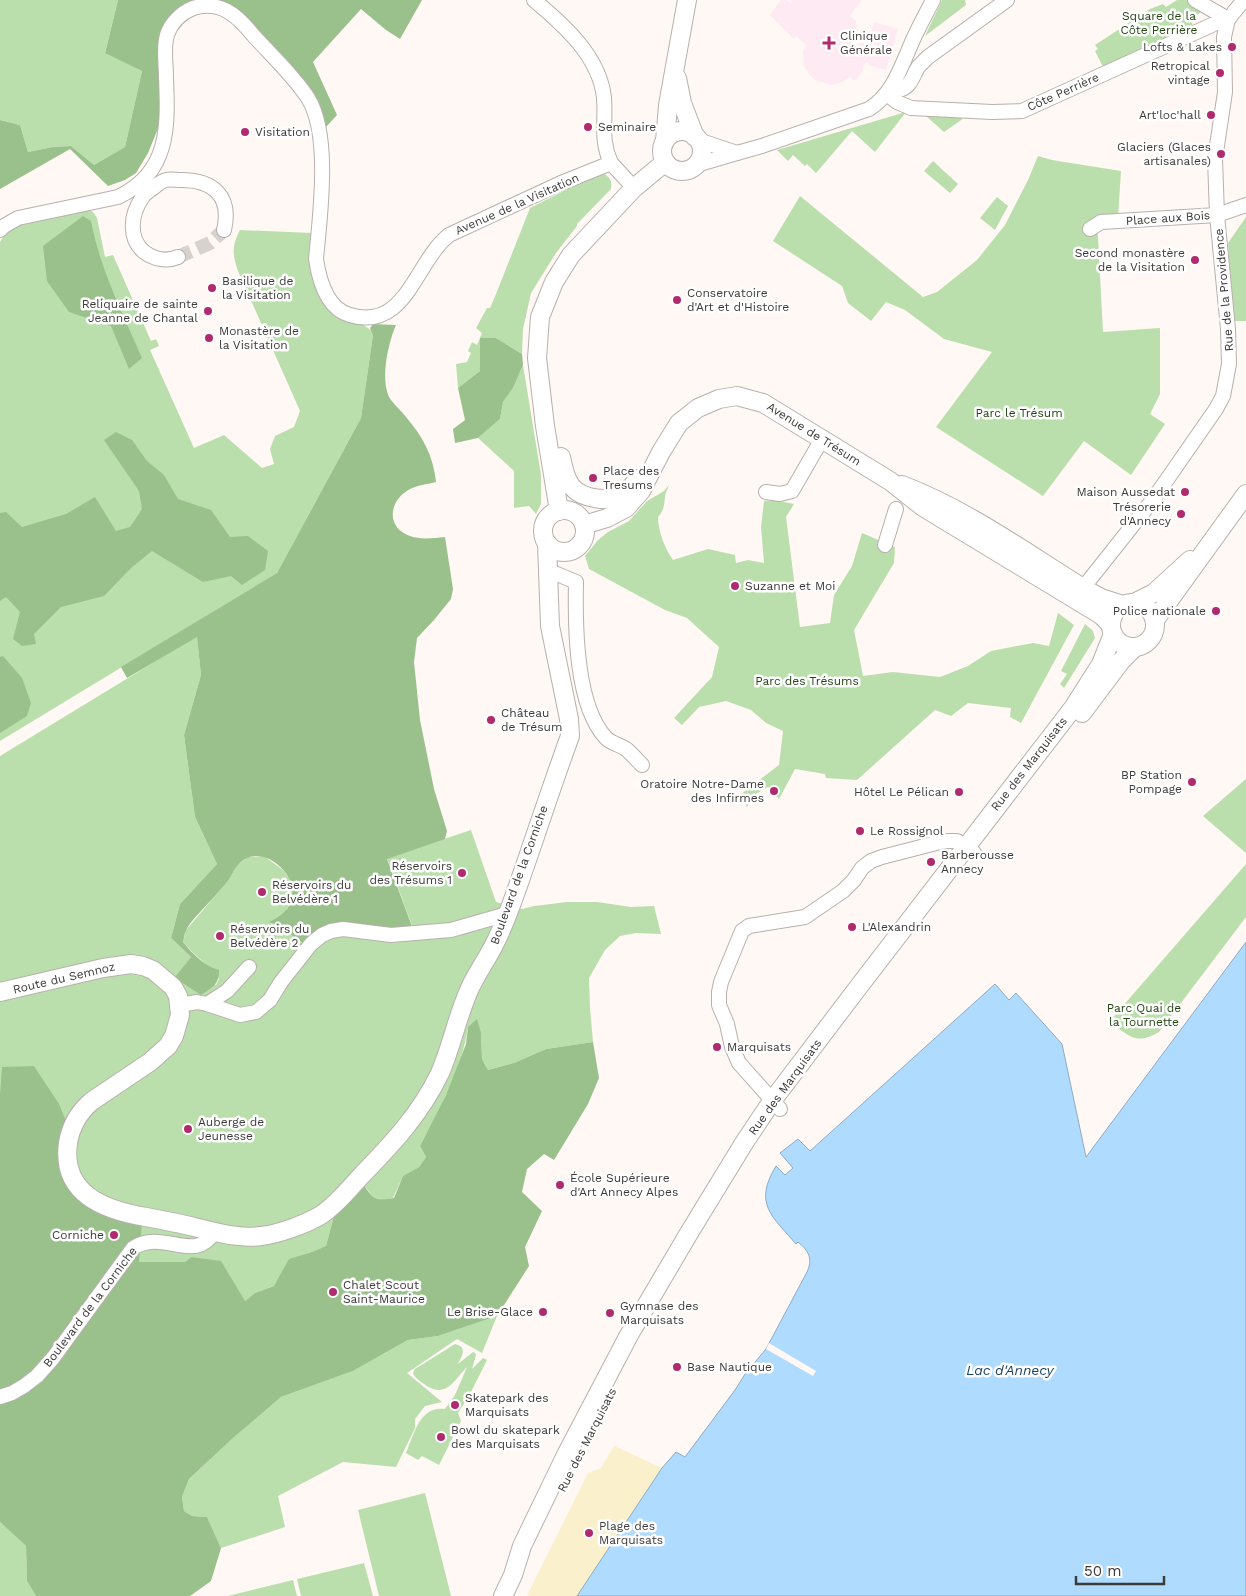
<svg xmlns="http://www.w3.org/2000/svg" width="1246" height="1596" font-family="'Work Sans',sans-serif">
<rect width="100%" height="100%" fill="#fff8f4"/>
<path fill="#fdeaf3" d="M781,0H786L791,3L792,2L790,0H862L856,8H855L850,16L856,21L857,27L850,36L856,45L869,40L874,22L898,29L886,70L868,65L869,63L865,62L862,72L855,81L850,77L842,82L831,85L815,80L808,73L804,65L803,52L806,45L796,36L794,39L770,15Z"/>
<g fill="#badfac">
<path d="M0,0H118L105,52L142,71L125,147L94,165L71,146L53,147L28,152L20,125L0,120Z"/>
<path d="M942,0H965L966,5L925,36Z"/>
<path d="M1177,0H1186L1204,10L1191,19L1193,27L1104,69L1095,51L1098,49L1095,45L1150,9L1163,4L1166,7Z"/>
<path d="M906,112L875,152L852,131L816,173L807,164L805,166L793,155L788,161L777,150Z"/>
<path d="M925,115L964,118L944,132Z"/>
<path d="M1038,156L1052,160L1121,171L1118,217L1097,218L1103,332L1160,328V394L1150,414L1165,424L1131,475L1084,441L1043,496L936,427L992,352L944,339L905,310L886,302L871,321L848,303L842,286L773,241L800,196L923,297L937,292L977,260L1005,225L1028,180Z"/>
<path d="M933,161L958,184L950,193L924,171Z"/>
<path d="M605,174C611,179 612,182 611,189L577,224V226L556,253L531,293L523,329L522,354L496,338L480,371L458,388L456,364L467,362L471,353L468,351L472,342L477,345L482,333L476,328L487,308H490L496,294L530,208L595,175Z"/>
<path d="M997,197L1008,206L995,230L980,218Z"/>
<path d="M84,207L93,212L97,218L105,257L113,255L151,341L156,339L159,346L150,350L194,448L224,435L262,468L274,464L270,449L275,436L294,427L300,411L238,271C232,254 232,246 240,230L313,233L312,260L342,318L362,324L372,331L373,335L361,418L277,573L0,741V242L8,229L21,222Z"/>
<path d="M1246,217V321H1233L1228,243Z"/>
<path d="M523,365L541,475V504L536,514L529,506L514,508V471L478,438L500,419L503,402L513,388Z"/>
<path d="M669,485C668,489 665,493 665,497C664,505 664,511 658,517C658,531 665,549 673,560L708,549L735,555L736,563L748,560L764,563L761,527L764,501L774,500L794,504L786,517L800,627L830,623L834,595L852,566L862,533L895,547L894,563L854,630L863,676L893,672L940,677L968,666L991,651L1033,643L1049,646L1058,613L1074,625L1021,723L1010,717L1011,708L968,703L951,716L935,710L857,780L826,778L825,774L795,769L779,799L768,787L754,795L747,807L740,795L779,765L783,731L766,723L751,710L726,701L699,707L682,725L674,718L712,677L719,647L687,618L665,610L589,569L585,556L598,540L608,532L629,521L647,501L664,491Z"/>
<path d="M1085,624L1093,631L1095,638L1064,688L1060,684L1067,674L1061,671Z"/>
<path d="M197,636L201,675L184,735L195,817L217,864L180,904L171,938L191,957L177,976L216,985L219,979C209,965 195,956 183,942L186,930L228,881L238,864L248,857L264,856L283,870L290,880L293,889V898L284,914L270,923L280,927L303,943L309,939L413,928L387,858L471,830L496,902L522,909L534,906L567,902H597L631,907L654,906L661,934L636,933L620,936L605,950L589,978L590,1008L593,1042L546,1049L514,1063L488,1070L482,1059L481,1033L468,1027C462,1069 439,1109 420,1146L426,1157L419,1167L403,1176L393,1198C376,1202 374,1199 364,1185L334,1216L326,1246L309,1253L282,1275L274,1286L255,1293L245,1301L198,1259L191,1257L185,1262L139,1263L101,1209L0,1095V756Z"/>
<path d="M1246,779V853L1203,816Z"/>
<path d="M1246,864V917L1159,1032C1135,1046 1129,1035 1109,1022Z"/>
<path d="M497,1316L482,1353L457,1339L407,1373L442,1402L425,1406L415,1419V1428L396,1467L343,1462L278,1496L285,1527L221,1548L207,1517L192,1516L184,1511L182,1497L189,1479L232,1439L281,1397L353,1371L408,1340L438,1336Z"/>
<path d="M455,1344C468,1347 462,1356 458,1364L473,1352L475,1353L476,1355L472,1369L483,1358L487,1360L470,1394L458,1413L461,1421L439,1465L422,1456L418,1460L406,1453C414,1434 420,1405 445,1409L455,1395L467,1367C454,1380 446,1400 424,1384C420,1381 415,1378 413,1373L415,1369Z"/>
<path d="M425,1493L451,1596H379L358,1510Z"/>
<path d="M0,1522L26,1546L27,1581L36,1596H0Z"/>
<path d="M364,1563L373,1596H301L297,1579Z"/>
<path d="M293,1580L297,1596H228Z"/>
</g>
<g fill="#9ac08b">
<path d="M118,0H198H194L178,9L165,23L158,41L160,93L159,126L148,153L136,173L125,180L108,186L70,149L0,189V120L20,125L28,152L53,147L71,146L94,165L125,147L142,71L105,53Z"/>
<path d="M215,0H422L400,39L386,30L361,9L313,62L337,115L326,127L321,126L305,90Z"/>
<path d="M83,216L91,221C100,269 123,314 142,358L129,369L111,326L69,312L47,281L43,246Z"/>
<path d="M373,324L396,325C388,343 379,383 391,400C395,406 402,411 406,417C423,437 433,455 436,482C428,484 418,485 410,489C389,500 385,527 410,536C421,540 433,538 445,537L453,589L451,599L434,620L417,638L414,662L420,720L434,789L447,831L445,839L387,859L413,929L382,930L309,939L303,943L280,927L269,922C321,899 275,845 247,858C236,863 234,872 228,881C224,886 219,891 215,896C208,904 189,922 186,931C184,934 184,939 183,942C193,954 204,966 219,970C219,985 213,987 201,995L178,980L176,976L191,957L171,938L180,904L217,864L195,817L184,735L201,675L197,637L127,678L121,667L277,573L361,418L373,335L370,328Z"/>
<path d="M480,338H496L522,354L523,365L513,388L503,402L500,419L478,438L455,443L453,429L465,420L458,388L480,371Z"/>
<path d="M116,432L132,440L147,461L164,475L178,499L211,510L230,537L248,536L268,551L265,570L242,585L231,576L203,582L152,551L131,568L104,596L61,607L34,634L36,644L22,646L13,639L20,612L6,597L0,601V513L6,512L22,527L66,514L95,497L116,531L130,527L142,509L139,491L104,440Z"/>
<path d="M3,656L22,678L31,703L27,716L0,733V657Z"/>
<path d="M477,1019L481,1033L482,1059L488,1070L514,1063L546,1049L593,1042L599,1078L588,1104L554,1160L544,1154L527,1169L522,1192L542,1211L525,1247L529,1266L497,1316L438,1336L408,1340L353,1371L281,1397L232,1439L189,1479L182,1497L184,1511L192,1516L207,1517L221,1548L211,1581L190,1596H36L27,1581L26,1546L0,1522V1095L2,1067L34,1066L59,1104L66,1121L65,1176L142,1220L139,1262H185L191,1257L221,1261L245,1301L255,1293L274,1286L289,1259L309,1253L326,1246L334,1216L364,1185C373,1200 377,1201 394,1198L403,1176L419,1167L426,1157L420,1146L446,1095L466,1044L468,1027Z"/>
</g>
<path fill="#faf0cb" d="M614,1446L662,1468L577,1596H527L588,1473L601,1468Z"/>
<path fill="#afdbff" stroke="#8dabc4" d="M1246,942V1596H577L662,1468L676,1452L685,1457L735,1390L745,1374L766,1349L807,1272C813,1259 809,1251 798,1242L796,1244C772,1216 753,1204 776,1166L785,1175L793,1168L780,1153L798,1139L810,1151L995,984L1009,1000L1016,993L1062,1044L1086,1157Z"/>
<path fill="#fff8f4" d="M769,1343L816,1371L813,1376L766,1349Z"/>
<g fill="none" stroke-linecap="round" stroke-linejoin="round">
<path stroke="#d8d2cf" stroke-width="14" stroke-dasharray="14 7" stroke-linecap="butt" d="M178,257L210,243L224,230"/>
<defs>
<g id="minor">
<path d="M534,0C564,25 600,57 604,98C606,123 600,139 611,163"/>
<path d="M1195,0L1228,19"/>
<path d="M1234,12L1244,0"/>
<path d="M893,84L902,89C912,85 913,74 919,66C922,63 925,60 928,57L1007,0"/>
<path d="M887,94L897,102L911,108L992,112L1022,111L1214,24L1228,19L1231,16"/>
<path d="M698,140L737,153"/>
<path d="M696,165L737,153L762,146L869,109C893,94 901,67 912,42C918,28 926,14 933,0"/>
<path d="M1090,229L1101,222L1217,215L1246,205"/>
<path d="M0,230L4,226L18,218L118,197C170,173 168,126 166,77C166,63 163,48 167,35C171,23 181,13 193,8C220,0 237,15 253,35C271,55 293,75 308,98C331,135 320,216 316,259C319,279 327,309 350,315C406,332 415,262 449,235L561,183L611,163L634,188"/>
<path d="M178,257C166,262 153,259 143,251C128,237 131,214 142,198C144,194 149,191 153,188C157,185 161,181 166,180C170,179 176,180 181,180C213,180 232,196 224,230"/>
<path d="M766,492L780,494L792,491L822,439"/>
<path d="M885,545L896,509"/>
<path d="M557,574L576,582C575,624 575,705 606,738C612,744 619,744 626,749C632,754 637,760 642,765"/>
<path d="M1074,589L1083,588L1152,501L1216,409L1223,396L1229,364L1228,329L1217,215L1215,159L1225,92L1224,37L1228,19"/>
<path d="M207,1004L227,991L249,967"/>
<path d="M180,1005L197,1002L207,1004L240,1015L256,1012L270,1000L281,982L311,944L322,935L331,931L343,929L391,935L451,930L507,914"/>
<path d="M780,1109L739,1063L732,1047L727,1024L719,1005V992L721,982L742,931L749,926L805,917L843,891L854,880L862,868L871,861L882,857L944,841H957L967,846L974,853"/>
<path d="M0,1397L12,1393L24,1386L37,1376L53,1358L133,1248C163,1228 195,1265 214,1232"/>
</g>
<g id="major">
<path d="M677,78L682,103L695,137"/>
<circle cx="682" cy="151" r="20"/>
<path d="M665,141L668,105L687,0"/>
<path d="M561,457C563,467 565,478 571,486C583,500 610,503 625,493C630,490 634,483 638,479"/>
<path d="M902,485C967,510 1025,552 1083,588L1101,598L1123,605"/>
<circle cx="564" cy="531" r="21"/>
<path d="M559,511L545,426L537,358L540,317L554,282L571,255L634,188L658,168L666,163"/>
<path d="M584,525L607,518L626,508L641,491L661,452L679,423L698,408L719,399L737,396L763,403L890,481L923,507L1101,615L1111,625"/>
<circle cx="1133" cy="625" r="22"/>
<path d="M1134,603L1154,593L1190,560"/>
<path d="M1155,620L1246,494"/>
<path d="M1082,713L1121,661L1134,648"/>
<path d="M0,992L103,968L131,964L143,966L153,970L173,987L178,996L180,1015L174,1036L168,1046L150,1062L92,1101C79,1112 71,1125 68,1143C61,1194 104,1210 146,1217C162,1220 178,1223 194,1227C216,1232 239,1239 261,1236C279,1234 306,1224 321,1215C336,1205 348,1190 360,1177C391,1145 420,1115 440,1073C452,1046 457,1016 470,988C477,973 487,959 494,945C508,918 517,888 527,860C541,819 555,777 570,736L569,719L550,626L547,543"/>
<path d="M503,1596L513,1575L522,1546L566,1455L629,1335L689,1233L744,1143L772,1101L860,985L1073,708L1101,664L1113,634"/>
</g>
</defs>
<use href="#minor" stroke="#b7b1ad" stroke-width="16"/>
<use href="#major" stroke="#b7b1ad" stroke-width="20"/>
<use href="#minor" stroke="#fff" stroke-width="14"/>
<use href="#major" stroke="#fff" stroke-width="18"/>
</g>
<g fill="#b02a6e" stroke="#fff" stroke-width="2">
<path d="M826.5 35.5h5v5h5v5h-5v5h-5v-5h-5v-5h5z"/>
<circle cx="1232" cy="47" r="5"/>
<circle cx="1220" cy="73" r="5"/>
<circle cx="1211" cy="115" r="5"/>
<circle cx="588" cy="127" r="5"/>
<circle cx="245" cy="132" r="5"/>
<circle cx="1221" cy="154" r="5"/>
<circle cx="1195" cy="260" r="5"/>
<circle cx="212" cy="288" r="5"/>
<circle cx="677" cy="300" r="5"/>
<circle cx="208" cy="311" r="5"/>
<circle cx="209" cy="338" r="5"/>
<circle cx="593" cy="478" r="5"/>
<circle cx="1185" cy="492" r="5"/>
<circle cx="1181" cy="514" r="5"/>
<circle cx="735" cy="586" r="5"/>
<circle cx="1216" cy="611" r="5"/>
<circle cx="491" cy="720" r="5"/>
<circle cx="1192" cy="782" r="5"/>
<circle cx="774" cy="791" r="5"/>
<circle cx="959" cy="792" r="5"/>
<circle cx="860" cy="831" r="5"/>
<circle cx="931" cy="862" r="5"/>
<circle cx="462" cy="873" r="5"/>
<circle cx="262" cy="892" r="5"/>
<circle cx="852" cy="927" r="5"/>
<circle cx="220" cy="936" r="5"/>
<circle cx="717" cy="1047" r="5"/>
<circle cx="188" cy="1129" r="5"/>
<circle cx="560" cy="1185" r="5"/>
<circle cx="114" cy="1235" r="5"/>
<circle cx="333" cy="1292" r="5"/>
<circle cx="543" cy="1312" r="5"/>
<circle cx="610" cy="1313" r="5"/>
<circle cx="677" cy="1367" r="5"/>
<circle cx="455" cy="1405" r="5"/>
<circle cx="441" cy="1437" r="5"/>
<circle cx="589" cy="1533" r="5"/>
</g>
<g text-anchor="middle" stroke-width="5" stroke-linejoin="round" paint-order="stroke">
<g font-size="12" fill="#224610" stroke="#fff">
<text x="1159" y="20">Square de la<tspan x="1159" dy="14">Côte Perrière</tspan></text>
<text x="1019" y="417">Parc le Trésum</text>
<text x="807" y="685">Parc des Trésums</text>
<text x="1144" y="1012">Parc Quai de<tspan x="1144" dy="14">la Tournette</tspan></text>
</g>
<g font-size="12" fill="#3d3b39" stroke="#fff" text-anchor="start">
<text x="840" y="40">Clinique<tspan x="840" dy="14">Générale</tspan></text>
<text x="1222" y="51" text-anchor="end">Lofts &amp; Lakes</text>
<text x="1210" y="70" text-anchor="end">Retropical<tspan x="1210" dy="14">vintage</tspan></text>
<text x="1201" y="119" text-anchor="end">Art'loc'hall</text>
<text x="598" y="131">Seminaire</text>
<text x="255" y="136">Visitation</text>
<text x="1211" y="151" text-anchor="end">Glaciers (Glaces<tspan x="1211" dy="14">artisanales)</tspan></text>
<text x="1185" y="257" text-anchor="end">Second monastère<tspan x="1185" dy="14">de la Visitation</tspan></text>
<text x="222" y="285">Basilique de<tspan x="222" dy="14">la Visitation</tspan></text>
<text x="687" y="297">Conservatoire<tspan x="687" dy="14">d'Art et d'Histoire</tspan></text>
<text x="198" y="308" text-anchor="end">Reliquaire de sainte<tspan x="198" dy="14">Jeanne de Chantal</tspan></text>
<text x="219" y="335">Monastère de<tspan x="219" dy="14">la Visitation</tspan></text>
<text x="603" y="475">Place des<tspan x="603" dy="14">Tresums</tspan></text>
<text x="1175" y="496" text-anchor="end">Maison Aussedat</text>
<text x="1171" y="511" text-anchor="end">Trésorerie<tspan x="1171" dy="14">d'Annecy</tspan></text>
<text x="745" y="590">Suzanne et Moi</text>
<text x="1206" y="615" text-anchor="end">Police nationale</text>
<text x="501" y="717">Château<tspan x="501" dy="14">de Trésum</tspan></text>
<text x="1182" y="779" text-anchor="end">BP Station<tspan x="1182" dy="14">Pompage</tspan></text>
<text x="764" y="788" text-anchor="end">Oratoire Notre-Dame<tspan x="764" dy="14">des Infirmes</tspan></text>
<text x="949" y="796" text-anchor="end">Hôtel Le Pélican</text>
<text x="870" y="835">Le Rossignol</text>
<text x="941" y="859">Barberousse<tspan x="941" dy="14">Annecy</tspan></text>
<text x="452" y="870" text-anchor="end">Réservoirs<tspan x="452" dy="14">des Trésums 1</tspan></text>
<text x="272" y="889">Réservoirs du<tspan x="272" dy="14">Belvédère 1</tspan></text>
<text x="862" y="931">L'Alexandrin</text>
<text x="230" y="933">Réservoirs du<tspan x="230" dy="14">Belvédère 2</tspan></text>
<text x="727" y="1051">Marquisats</text>
<text x="198" y="1126">Auberge de<tspan x="198" dy="14">Jeunesse</tspan></text>
<text x="570" y="1182">École Supérieure<tspan x="570" dy="14">d'Art Annecy Alpes</tspan></text>
<text x="104" y="1239" text-anchor="end">Corniche</text>
<text x="343" y="1289">Chalet Scout<tspan x="343" dy="14">Saint-Maurice</tspan></text>
<text x="620" y="1310">Gymnase des<tspan x="620" dy="14">Marquisats</tspan></text>
<text x="533" y="1316" text-anchor="end">Le Brise-Glace</text>
<text x="687" y="1371">Base Nautique</text>
<text x="465" y="1402">Skatepark des<tspan x="465" dy="14">Marquisats</tspan></text>
<text x="451" y="1434">Bowl du skatepark<tspan x="451" dy="14">des Marquisats</tspan></text>
<text x="599" y="1530">Plage des<tspan x="599" dy="14">Marquisats</tspan></text>
</g>
<g font-size="12" fill="#3d3b39" stroke="#fff">
<text transform="translate(1063 92) rotate(-24)" y="4">Côte Perrière</text>
<text transform="translate(517 204) rotate(-24)" y="4">Avenue de la Visitation</text>
<text transform="translate(1168 218) rotate(-4)" y="4">Place aux Bois</text>
<text transform="translate(1224 290) rotate(-95)" y="4">Rue de la Providence</text>
<text transform="translate(814 434) rotate(32)" y="4">Avenue de Trésum</text>
<text transform="translate(1029 764) rotate(-52)" y="4">Rue des Marquisats</text>
<text transform="translate(519 875) rotate(-70)" y="4">Boulevard de la Corniche</text>
<text transform="translate(64 978) rotate(-13)" y="4">Route du Semnoz</text>
<text transform="translate(785 1087) rotate(-54)" y="4">Rue des Marquisats</text>
<text transform="translate(90 1307) rotate(-53)" y="4">Boulevard de la Corniche</text>
<text transform="translate(587 1440) rotate(-63)" y="4">Rue des Marquisats</text>
</g>
<g font-size="14" font-style="italic" fill="#194360" stroke="#fff">
<text x="1010" y="1375">Lac d'Annecy</text>
</g>
</g>
<path d="M1076 1576v8h88v-8" fill="none" stroke="#3d3b39" stroke-width="2.5"/>
<text x="1084" y="1576" font-size="15" fill="#3d3b39" stroke="#ffffff" stroke-width="4" paint-order="stroke">50 m</text>
</svg>
